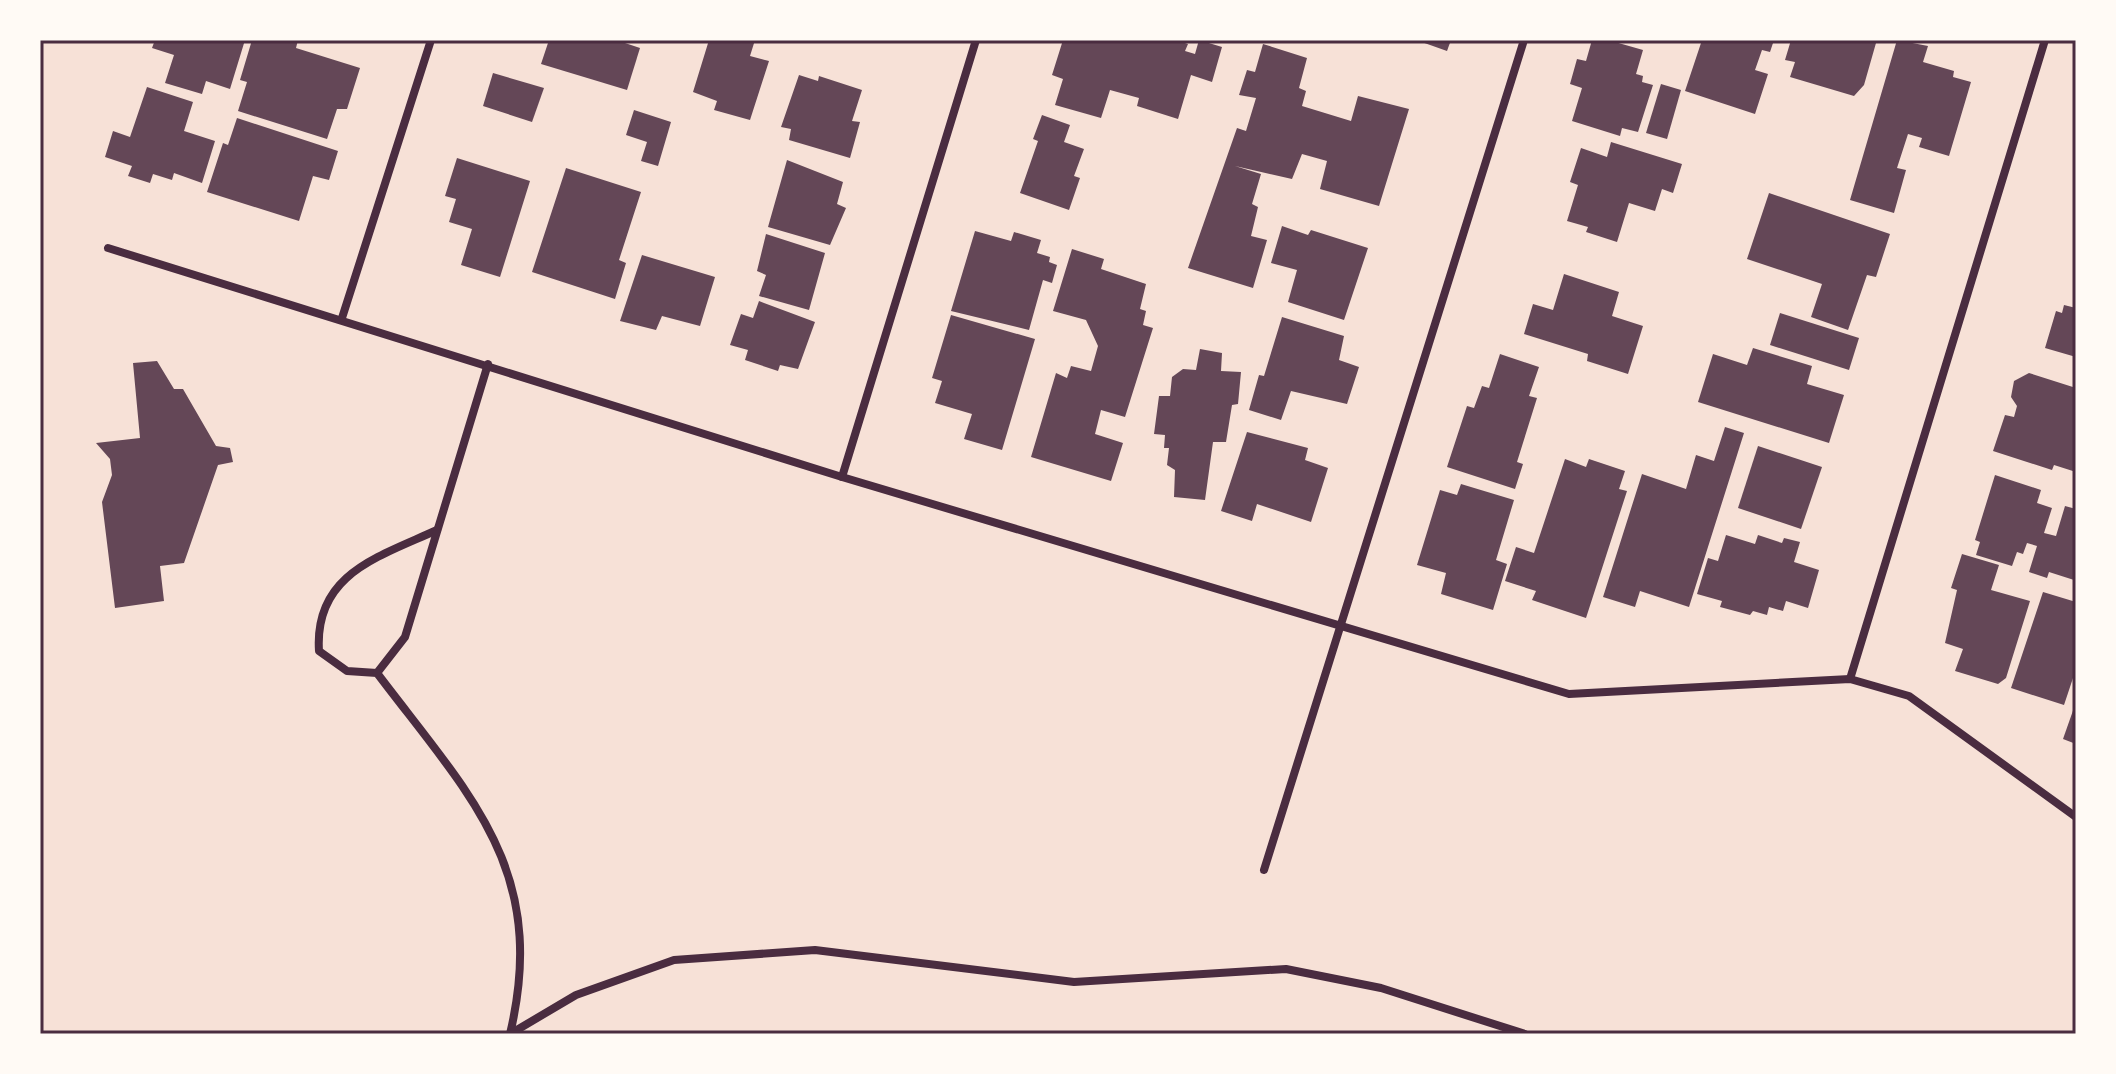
<svg xmlns="http://www.w3.org/2000/svg" width="2116" height="1074" font-family="Raleway,sans-serif">
<rect width="100%" height="100%" fill="#f7e1d7"/>
<g fill="#644757">
<path d="M155,40H245L230,89L206,81L202,94L165,83L174,55L152,48Z"/>
<path d="M252,40H298L296,48L360,68L347,109H337L327,139L238,111L247,82L240,80Z"/>
<path d="M549,40H616L640,48L627,90L541,64Z"/>
<path d="M709,40H755L750,56L769,61L750,120L714,110L717,101L693,92Z"/>
<path d="M1063,40H1176L1188,44L1185,51L1195,54L1199,40L1222,47L1212,82L1191,75L1178,119L1137,106L1139,98L1110,90L1101,118L1055,105L1063,79L1052,75Z"/>
<path d="M1416,40H1451L1447,51Z"/>
<path d="M1592,40H1608L1643,50L1636,74L1643,76L1642,82L1653,85L1638,132L1622,128L1620,136L1572,121L1582,88L1570,84L1577,59L1586,61Z"/>
<path d="M1702,40H1774L1770,52L1762,50L1755,70L1768,74L1755,114L1685,91Z"/>
<path d="M1791,40L1876,43L1864,85L1854,96L1790,77L1795,62L1785,60Z"/>
<path d="M1897,40L1928,46L1923,62L1954,71L1953,77L1971,82L1949,156L1919,147L1922,138L1908,134L1897,168L1906,170L1894,213L1850,200Z"/>
<path d="M1263,44L1307,58L1299,88L1306,91L1302,106L1351,121L1358,96L1409,109L1379,206L1320,189L1327,161L1302,154L1292,179L1235,166L1261,174L1252,204L1258,207L1251,236L1267,240L1253,288L1188,268L1237,128L1246,131L1256,98L1239,95L1247,70L1255,72Z"/>
<path d="M493,73L544,88L532,122L483,106Z"/>
<path d="M799,75L818,81L819,76L862,90L852,121L860,122L850,158L789,140L791,129L781,127Z"/>
<path d="M1661,84L1681,90L1667,139L1646,133Z"/>
<path d="M147,87L193,102L184,131L215,141L202,183L174,173L172,180L153,174L150,183L128,176L132,166L105,157L113,131L130,137Z"/>
<path d="M634,110L671,122L658,166L641,161L647,142L626,135Z"/>
<path d="M1042,115L1070,125L1064,142L1084,149L1074,176L1080,178L1069,210L1020,193L1038,141L1033,139Z"/>
<path d="M237,118L338,151L329,180L313,176L299,221L207,192L223,143L228,145Z"/>
<path d="M1611,142L1682,164L1673,193L1662,189L1655,211L1629,203L1617,242L1586,232L1588,227L1567,221L1578,185L1570,182L1581,148L1607,157Z"/>
<path d="M457,158L530,181L500,277L461,265L472,229L449,222L456,199L445,196Z"/>
<path d="M787,160L843,182L837,204L846,208L830,245L768,227Z"/>
<path d="M566,168L641,192L619,260L626,263L615,299L532,272Z"/>
<path d="M1769,193L1890,234L1876,277L1867,275L1848,330L1811,317L1822,284L1747,259Z"/>
<path d="M1282,226L1308,235L1311,230L1368,248L1344,320L1288,302L1297,270L1271,263Z"/>
<path d="M975,231L1011,241L1014,232L1041,240L1037,253L1050,257L1049,262L1057,265L1052,283L1043,280L1029,330L951,311Z"/>
<path d="M766,234L825,253L809,310L759,296L766,275L757,271Z"/>
<path d="M1072,249L1104,259L1101,269L1146,284L1140,309L1146,311L1143,325L1153,328L1125,417L1101,410L1095,434L1123,443L1111,481L1031,457L1056,373L1067,378L1071,366L1091,371L1098,346L1086,320L1053,311Z"/>
<path d="M642,255L715,277L700,326L662,316L656,330L620,321Z"/>
<path d="M1564,274L1619,292L1612,316L1643,326L1628,374L1587,361L1588,354L1524,334L1533,304L1553,310Z"/>
<path d="M759,301L815,322L798,369L780,365L778,371L745,360L748,350L730,345L741,314L753,318Z"/>
<path d="M2064,305L2076,308V357L2045,348L2056,311L2062,313Z"/>
<path d="M1780,313L1859,338L1849,370L1770,345Z"/>
<path d="M951,315L1035,339L1002,450L964,439L972,414L935,403L942,381L932,378Z"/>
<path d="M1282,317L1344,336L1339,360L1359,367L1347,404L1291,391L1281,420L1249,410L1259,375L1264,376Z"/>
<path d="M1753,348L1812,366L1807,384L1844,395L1829,443L1698,402L1713,354L1747,365Z"/>
<path d="M1200,349L1222,353L1221,371L1241,372L1238,404L1232,405L1226,442H1213L1205,500L1174,497L1175,470L1167,465L1169,448H1164L1165,435L1154,434L1159,396H1170L1172,377L1183,369L1196,370Z"/>
<path d="M1500,354L1539,367L1529,396L1537,398L1517,462L1523,464L1515,489L1447,467L1467,406L1474,408L1482,386L1489,388Z"/>
<path d="M157,361L174,389H183L216,446L230,448L233,462L218,465L184,563L160,566L164,601L115,608L102,502L112,475L110,459L96,443L140,438L133,363Z"/>
<path d="M2029,373L2076,388V472L2054,465L2052,470L1993,451L2005,415L2014,417L2017,406L2011,397L2014,381Z"/>
<path d="M1725,427L1744,433L1689,607L1640,591L1635,607L1603,597L1642,474L1686,489L1696,455L1714,461Z"/>
<path d="M1247,432L1308,448L1305,460L1328,468L1311,522L1257,504L1252,521L1221,511Z"/>
<path d="M1758,446L1822,467L1801,529L1738,508Z"/>
<path d="M1565,459L1586,467L1589,459L1625,471L1619,489L1627,491L1586,618L1532,600L1536,591L1505,581L1516,547L1534,553Z"/>
<path d="M1995,475L2041,490L2037,503L2052,508L2044,533L2056,536L2065,506L2076,509L2074,580L2049,572L2047,578L2029,572L2037,546L2027,543L2023,554L2017,552L2012,566L1976,555L1980,542L1975,540Z"/>
<path d="M1461,484L1514,500L1496,560L1507,564L1493,610L1441,594L1446,573L1417,565L1440,490L1457,495Z"/>
<path d="M1726,535L1755,544L1758,535L1782,543L1784,538L1800,542L1794,562L1819,570L1808,608L1786,601L1783,611L1769,607L1767,615L1753,611L1750,615L1720,607L1722,601L1697,594L1708,558L1718,561Z"/>
<path d="M1962,554L1999,565L1991,590L2030,601L2006,678L1998,684L1955,671L1963,649L1945,643L1957,590L1951,588Z"/>
<path d="M2043,592L2076,602V669L2064,705L2011,688Z"/>
<path d="M2076,702V744L2063,739Z"/>
</g>
<g fill="none" stroke-linecap="round" stroke-linejoin="round">
<g stroke="#4a2c40" stroke-width="8">
<path d="M108,248L842,477L1569,694L1850,679L1909,696L2076,817"/>
<path d="M342,318L431,40"/>
<path d="M842,477L976,40"/>
<path d="M437,530C378,557 314,574 319,651L347,671L377,673C469,795 549,869 510,1034"/>
<path d="M377,673L405,637L488,364"/>
<path d="M1850,679L2045,40"/>
<path d="M1264,870L1524,40"/>
<path d="M510,1034L576,995L674,960L815,950L1074,982L1286,969L1381,988L1525,1034"/>
</g>
</g>
<rect width="2116" height="1074" fill="none" stroke="#fffaf5" stroke-width="84"/>
<rect x="42" y="42" width="2032" height="990" fill="none" stroke="#4a2c40" stroke-width="3"/>
</svg>
